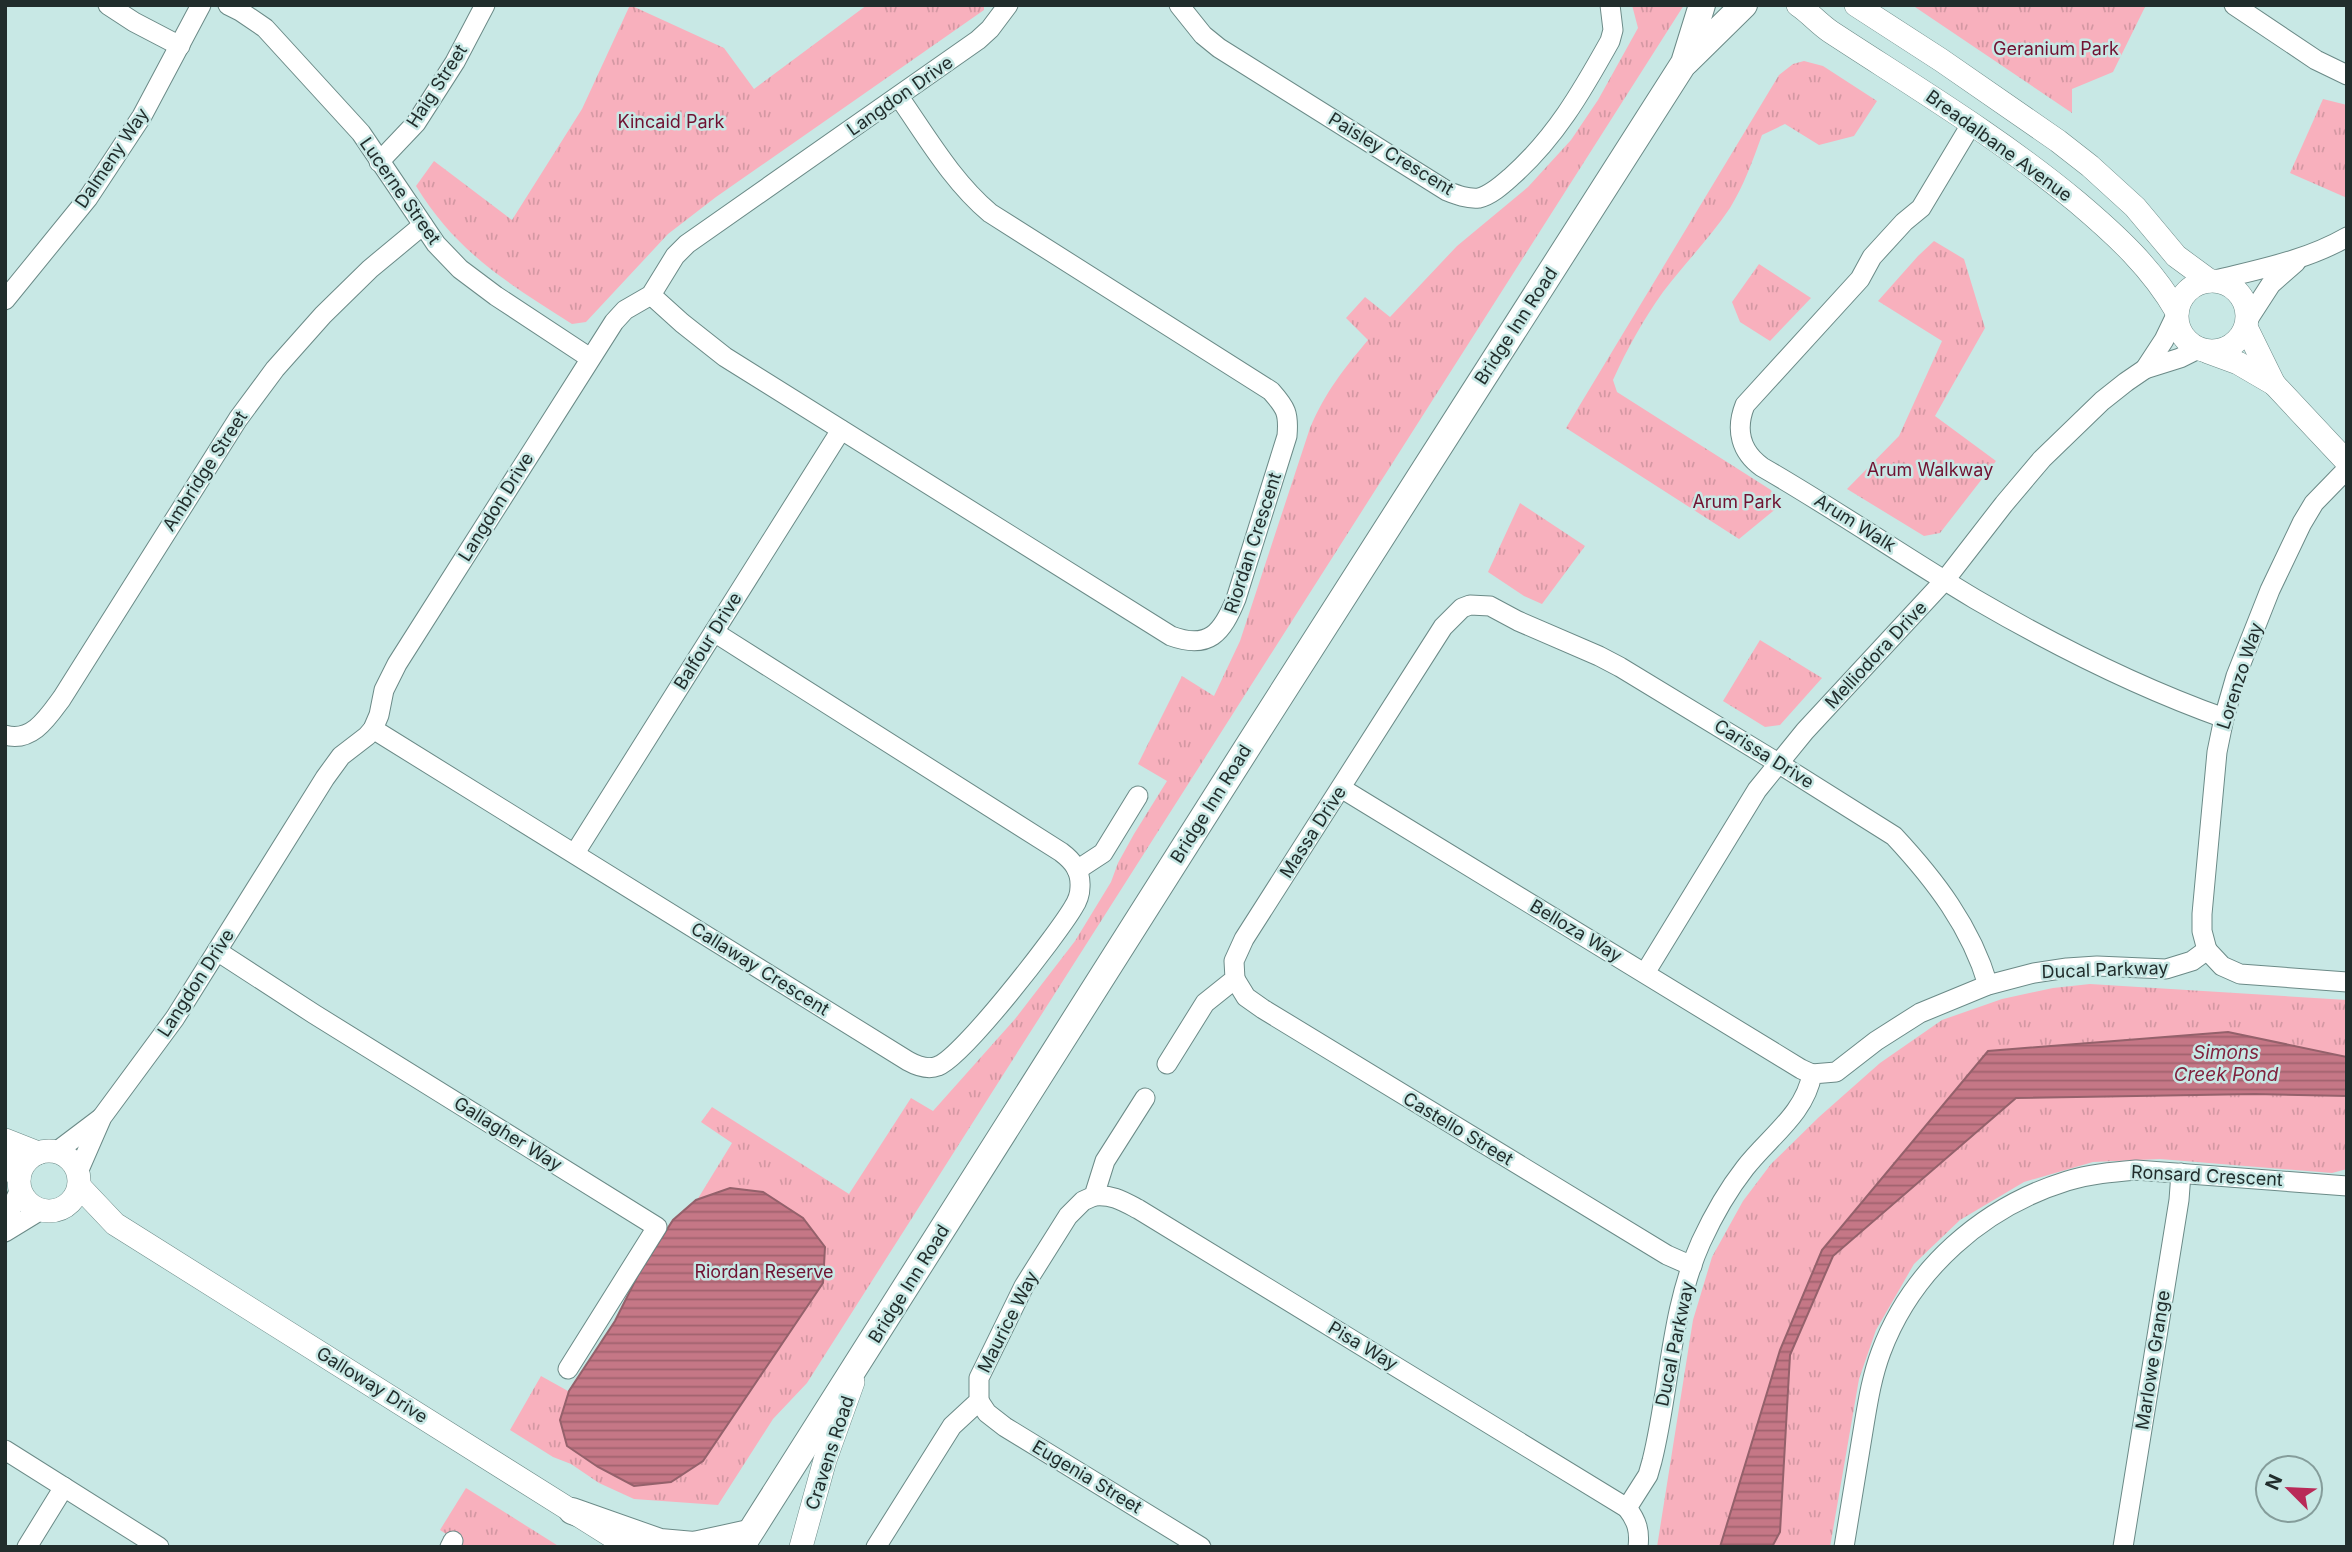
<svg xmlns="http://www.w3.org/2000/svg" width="2352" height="1552" font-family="Inter,sans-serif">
<defs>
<pattern id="grass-tufts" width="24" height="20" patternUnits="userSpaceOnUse" patternTransform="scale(1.75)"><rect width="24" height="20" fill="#f8b0bd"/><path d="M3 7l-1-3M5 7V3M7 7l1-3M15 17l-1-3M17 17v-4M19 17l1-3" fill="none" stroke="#d498a3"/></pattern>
<pattern id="water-rules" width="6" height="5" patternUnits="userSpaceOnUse" patternTransform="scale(1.75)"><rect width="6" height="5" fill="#c57786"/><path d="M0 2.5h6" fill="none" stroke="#a0626e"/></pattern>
</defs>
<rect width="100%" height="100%" fill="#c8e8e5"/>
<g fill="url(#grass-tufts)">
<path d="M630,5L724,48L754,89L867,5H984V10L716,197L668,234L586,322L572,324C508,283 457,253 416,186L434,161L512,220L582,109Z"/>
<path d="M1632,5H1684L807,1383L773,1419L718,1505L634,1499L599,1483L571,1464L553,1457L510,1430L541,1376L577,1396L732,1143L701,1122L712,1107L849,1194L911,1098L933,1111L1015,1019L1075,941L1111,882L1118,863L1134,834L1167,781L1138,764L1182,676L1214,696L1240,641L1310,428C1326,391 1343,370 1368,340L1346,318L1365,297L1390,317L1457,246L1528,187L1571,140L1598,100L1638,28Z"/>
<path d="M1912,5H2146L2113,72L2072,89V113Z"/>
<path d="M1804,61L1823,66L1877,101L1854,136L1819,145L1785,124L1762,135C1753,160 1744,185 1730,208C1710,238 1685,263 1663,292C1643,320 1627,349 1613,380L1617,392L1771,490L1778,507L1739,539L1566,428L1779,75L1793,64Z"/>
<path d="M2323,99L2347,105V198L2290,173Z"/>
<path d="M1934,241L1964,259L1985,328L1935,416L1996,461L1940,533L1924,536L1847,489L1899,436L1942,341L1878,301L1918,256Z"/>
<path d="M1759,264L1811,298L1770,341L1740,322L1732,302Z"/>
<path d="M1520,503L1585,546L1542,604L1524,596L1488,572Z"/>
<path d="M1760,640L1822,678L1780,725L1765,727L1723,701Z"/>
<path d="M2090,984L2347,1000V1169L2332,1173L2160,1159L2093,1162L2024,1182L1960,1220L1914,1264L1876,1330L1859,1379L1830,1547H1657L1693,1320L1712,1257L1743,1201L1771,1164L1819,1117L1880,1063L1942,1020L2002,999L2053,988Z"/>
<path d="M466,1488L560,1547H466L440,1530Z"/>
</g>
<g fill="url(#water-rules)" stroke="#94616b" stroke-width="2">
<path d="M2228,1032L2347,1057V1096L2255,1094L2016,1098L1833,1256L1790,1355L1780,1532L1772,1547H1720L1780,1350L1822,1250L1988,1051Z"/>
<path d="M730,1188L763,1192L803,1218L825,1247L823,1283L703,1461L671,1482L634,1486L598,1467L567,1446L560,1420L569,1391L615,1321L638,1275L673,1220L696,1200Z"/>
</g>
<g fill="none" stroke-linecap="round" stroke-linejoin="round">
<defs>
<g id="minor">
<path d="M108,5L134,22L180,46"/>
<path d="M228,5L240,11L265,28L361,133L436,244L460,269L496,296L590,358"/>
<path d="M1179,5L1203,35L1219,48L1447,191C1457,195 1467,199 1479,198C1491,195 1502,185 1511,177C1555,138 1581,93 1610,41L1613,30L1610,5"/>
<path d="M2234,5L2316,60L2347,75"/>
<path d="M1972,123L1921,208L1904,222L1872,257L1860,279L1745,405C1735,430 1741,452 1762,467C1835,509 1903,556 1975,599C2054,645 2137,687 2224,718"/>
<path d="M379,162L416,123L455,62L485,5"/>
<path d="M2212,281C2259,269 2305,261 2347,237"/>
<path d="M651,295L682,323L725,357L1171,636C1209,650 1222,633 1236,599L1287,436C1289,413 1286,408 1271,391L990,213C952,181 927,137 899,97"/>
<path d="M5,300L88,198L142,116L201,5"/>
<path d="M2247,321L2271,284L2296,262"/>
<path d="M2145,369L2164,340L2177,313"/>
<path d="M373,729L908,1061C917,1066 928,1070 938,1066C963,1057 1057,935 1073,908C1077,902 1080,894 1080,887C1081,871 1073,861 1061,852L714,632"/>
<path d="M5,735C32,743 48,717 62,698L238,419L275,369L323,315L370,269L423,225"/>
<path d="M1341,788L1801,1069L1812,1074"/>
<path d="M575,853L841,430"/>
<path d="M1077,870L1103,853L1138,796"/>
<path d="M2207,950L2202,931V914L2217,752L2224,718L2236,676L2270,590L2302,523L2314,503L2347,469"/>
<path d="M217,951L314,1014L657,1227L568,1369"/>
<path d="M1645,973L1757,790L1805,731L1945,580L2004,504L2042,459L2102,401L2126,382L2145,369L2180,358L2198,349"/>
<path d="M1235,979L1246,997L1263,1009L1667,1255L1692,1266"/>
<path d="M1167,1064L1205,1003L1235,979L1234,961L1244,939L1443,627L1462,608L1470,605L1490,606L1518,621L1599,656L1620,667L1778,763L1894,836C1935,880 1971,927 1988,985"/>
<path d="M56,1152L101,1118"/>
<path d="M78,1172L102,1117L175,1018L325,778L341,756L367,736L373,729L379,715L384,690L397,664L614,322L625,310L651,295L675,256L687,244L978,40L990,29L1008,5"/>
<path d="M1094,1196C1112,1194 1123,1201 1138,1209L1627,1508"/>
<path d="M5,1223L20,1189"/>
<path d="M5,1232L41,1210"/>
<path d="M979,1401L987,1413L1005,1427L1201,1547"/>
<path d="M5,1450L159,1547"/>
<path d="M27,1547L64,1487"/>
<path d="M450,1547L453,1541"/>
<path d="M876,1547L952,1426L979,1401V1378L1024,1286L1068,1216L1083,1201L1094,1196L1105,1161L1145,1098"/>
<path d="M1638,1547C1640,1531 1637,1521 1627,1508L1648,1475L1652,1461C1670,1389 1670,1311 1701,1242C1713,1216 1727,1191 1745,1168C1769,1137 1805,1114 1812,1074L1836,1072L1876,1041L1920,1013L1988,985L2034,973L2067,968L2097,966L2166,969L2192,961L2207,950L2222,966L2240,974L2347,982"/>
<path d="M1844,1547C1851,1506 1857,1466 1864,1425C1868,1401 1872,1376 1881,1352C1912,1269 1983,1207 2067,1181C2090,1174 2113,1172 2136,1170L2347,1186"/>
<path d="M2123,1547L2179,1200L2181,1173"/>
</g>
<g id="tertiary">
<path d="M1798,5C1810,13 1819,24 1831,32C1915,87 2000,138 2077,202C2116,235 2152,268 2177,312"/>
<path d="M1856,5L1941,60L2058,141L2090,166L2135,207L2176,256L2210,281"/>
<circle cx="2212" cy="316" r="35"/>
<path d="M2246,327L2274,384L2347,462"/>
<path d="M2208,352L2238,363L2274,384"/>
<path d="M5,1140L38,1153"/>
<circle cx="49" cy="1181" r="30"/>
<path d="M5,1158L19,1178"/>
<path d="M79,1186L115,1224L629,1547"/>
<path d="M801,1547L825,1460L853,1382"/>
</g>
<g id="secondary">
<path d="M1686,62L1744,5"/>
<path d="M572,1511L660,1542L694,1545L749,1533"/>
<path d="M741,1547L1252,740L1684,63L1702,5"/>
</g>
</defs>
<use href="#minor" stroke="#6b8a87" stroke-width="21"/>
<use href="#tertiary" stroke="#6b8a87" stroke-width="24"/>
<use href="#secondary" stroke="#6b8a87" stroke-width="28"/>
<use href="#minor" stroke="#fff" stroke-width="19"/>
<use href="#tertiary" stroke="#fff" stroke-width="23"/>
<use href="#secondary" stroke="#fff" stroke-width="26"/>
</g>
<g text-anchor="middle" stroke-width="5" stroke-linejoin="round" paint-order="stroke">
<g font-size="18" fill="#701131" stroke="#c8e8e5">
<text x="2056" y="55">Geranium Park</text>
<text x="671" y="128">Kincaid Park</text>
<text x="1930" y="476">Arum Walkway</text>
<text x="1737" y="508">Arum Park</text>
<text x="764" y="1278">Riordan Reserve</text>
</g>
<g font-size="18" fill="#212d2c" stroke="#c8e8e5">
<text transform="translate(437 86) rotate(-57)" y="6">Haig Street</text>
<text transform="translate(900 96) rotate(-35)" y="6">Langdon Drive</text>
<text transform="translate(1999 146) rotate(36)" y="6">Breadalbane Avenue</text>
<text transform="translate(1391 154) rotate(31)" y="6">Paisley Crescent</text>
<text transform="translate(112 158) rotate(-56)" y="6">Dalmeny Way</text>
<text transform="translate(400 191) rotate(55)" y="6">Lucerne Street</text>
<text transform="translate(1516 326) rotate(-57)" y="6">Bridge Inn Road</text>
<text transform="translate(205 471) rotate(-57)" y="6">Ambridge Street</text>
<text transform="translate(496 507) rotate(-58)" y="6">Langdon Drive</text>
<text transform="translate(1855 523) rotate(32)" y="6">Arum Walk</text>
<text transform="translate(1253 543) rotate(-72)" y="6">Riordan Crescent</text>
<text transform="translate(708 641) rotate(-58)" y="6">Balfour Drive</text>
<text transform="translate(1876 655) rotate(-47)" y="6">Melliodora Drive</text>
<text transform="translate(2240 676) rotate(-72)" y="6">Lorenzo Way</text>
<text transform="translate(1764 754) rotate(32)" y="6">Carissa Drive</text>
<text transform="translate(1211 804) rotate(-58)" y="6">Bridge Inn Road</text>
<text transform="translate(1313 832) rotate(-57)" y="6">Massa Drive</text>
<text transform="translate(1576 931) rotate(31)" y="6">Belloza Way</text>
<text transform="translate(760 969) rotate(32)" y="6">Callaway Crescent</text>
<text transform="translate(2105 970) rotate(-2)" y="6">Ducal Parkway</text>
<text transform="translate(196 983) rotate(-57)" y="6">Langdon Drive</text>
<text transform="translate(1458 1129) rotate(31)" y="6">Castello Street</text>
<text transform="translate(508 1134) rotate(32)" y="6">Gallagher Way</text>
<text transform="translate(2207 1176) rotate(3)" y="6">Ronsard Crescent</text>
<text transform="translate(909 1284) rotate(-58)" y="6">Bridge Inn Road</text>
<text transform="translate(1008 1322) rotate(-63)" y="6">Maurice Way</text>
<text transform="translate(1675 1344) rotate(-78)" y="6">Ducal Parkway</text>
<text transform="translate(1363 1346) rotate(31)" y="6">Pisa Way</text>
<text transform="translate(2153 1360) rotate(-81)" y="6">Marlowe Grange</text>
<text transform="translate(372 1385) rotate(32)" y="6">Galloway Drive</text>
<text transform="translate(830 1453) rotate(-72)" y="6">Cravens Road</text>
<text transform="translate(1087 1477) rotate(31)" y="6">Eugenia Street</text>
</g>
<g font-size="19" font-style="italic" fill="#80223e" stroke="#c8e8e5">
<text x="2226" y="1059">Simons<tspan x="2226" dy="22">Creek Pond</tspan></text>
</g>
</g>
<rect width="2352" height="1552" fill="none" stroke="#212d2c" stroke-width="14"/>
<g transform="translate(2289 1489) rotate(294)"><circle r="33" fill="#c8e8e5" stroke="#859d9b" stroke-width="2"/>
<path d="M0-5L12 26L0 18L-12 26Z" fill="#b92a58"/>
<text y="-10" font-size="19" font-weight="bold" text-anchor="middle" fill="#212d2c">N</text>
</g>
</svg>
